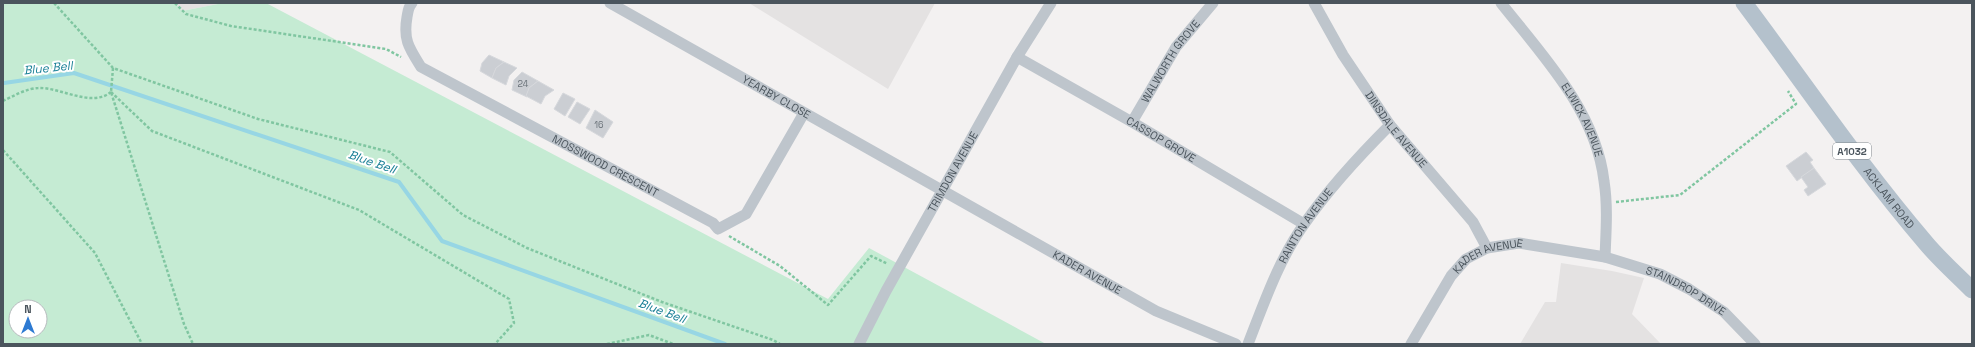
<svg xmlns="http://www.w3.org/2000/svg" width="1975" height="347" font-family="'Space Grotesk',sans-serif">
<rect width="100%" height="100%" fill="#f3f1f1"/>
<g fill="#e4e2e2">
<path d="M175,3H223L182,11Z"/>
<path d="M749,3H935L888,89Z"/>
<path d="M1561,263L1612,271L1644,278L1632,314L1661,344H1520L1545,302H1556Z"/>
</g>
<path fill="#c5ebd3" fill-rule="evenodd" d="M3,3H175L182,11L223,3H266L828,299L869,248L1046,344H3ZM16,307H40V331H16Z"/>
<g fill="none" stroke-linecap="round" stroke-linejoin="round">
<path stroke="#97d6e4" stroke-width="4" d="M4,83L74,73L399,182L442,241L725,344"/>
</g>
<g fill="#cbced3" stroke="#d6d8dc">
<path d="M489,55L504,62L496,68L492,78L480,71L482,63Z"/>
<path d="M504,62L517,68L509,76L506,85L492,78L496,68Z"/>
<path d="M522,72L538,81L529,88L527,97L512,90L514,80Z"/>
<path d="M538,81L554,90L545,96L541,104L526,96L529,88Z"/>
<path d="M563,93L575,99L565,116L554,109Z"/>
<path d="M577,102L590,109L580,124L568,117Z"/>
<path d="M595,110L613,122L603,138L586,128Z"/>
<path d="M1806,152L1813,160L1810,162L1814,168L1797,181L1786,166Z"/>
<path d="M1814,168L1826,184L1808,196L1804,190L1808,187L1801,177Z"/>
</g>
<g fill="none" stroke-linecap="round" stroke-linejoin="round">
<g stroke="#80c6a1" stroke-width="2.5" stroke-dasharray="3 2" stroke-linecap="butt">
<path d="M54,3L113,68L258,119L390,152L463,215L527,248L662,302L773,340L780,344"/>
<path d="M175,3L186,14L231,26L386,49L401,57"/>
<path d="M113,68L111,92L184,324L193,344"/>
<path d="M111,92L152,131L359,210L509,299L514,323L495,344"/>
<path d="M3,101C13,96 28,88 38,88C61,87 91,108 111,92"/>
<path d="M3,150L95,253L142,344"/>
<path d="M1616,202L1680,195L1796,104L1788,91"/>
<path d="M729,236L780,266L828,305L871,256L888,264"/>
<path d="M607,344L649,335L673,344"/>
</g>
<g stroke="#bec5cc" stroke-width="11">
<path id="s1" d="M412,3C408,7 408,12 407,17C403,40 409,48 421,67L713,223L718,229L746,214L804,113"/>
<path id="s2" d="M610,3L1156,311L1236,344"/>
<path id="s3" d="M1314,3L1343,55L1390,125L1473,222L1487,248"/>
<path id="s4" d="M1501,3C1543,56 1596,111 1604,181C1608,206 1606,232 1605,257"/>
<path id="s5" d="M1017,57L1132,122L1304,224"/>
<path id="s6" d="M1132,122L1176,47L1213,3"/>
<path id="s7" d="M859,344L886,291L1017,57L1051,3"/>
<path id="s8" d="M1248,344C1264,303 1279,259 1305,223C1330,187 1359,156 1390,125"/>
<path id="s9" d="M1411,344L1451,276L1466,259L1487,248L1519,243L1605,257L1660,274L1689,289L1724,312L1755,344"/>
</g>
<path stroke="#b4c1cc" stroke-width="17" id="s10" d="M1744,3C1804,83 1860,166 1925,242C1939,259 1956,274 1972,290"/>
</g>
<g text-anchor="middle" stroke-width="4" stroke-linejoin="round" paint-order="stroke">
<g font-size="9" fill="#6b737a">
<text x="523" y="87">24</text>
<text x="599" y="128">16</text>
</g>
<rect fill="#fff" stroke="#81888e" stroke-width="1" x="1833" y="143" width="38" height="16" rx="3"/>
<g font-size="10" font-weight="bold" fill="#4b555d">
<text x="1852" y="155">A1032</text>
</g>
<g font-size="11" fill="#4b555d" stroke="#fff">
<text dy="4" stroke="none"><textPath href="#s6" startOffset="72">WALWORTH GROVE</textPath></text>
<text dy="4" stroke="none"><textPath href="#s2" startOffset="191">YEARBY CLOSE</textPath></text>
<text dy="4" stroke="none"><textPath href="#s4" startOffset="143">ELWICK AVENUE</textPath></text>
<text dy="4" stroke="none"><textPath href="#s3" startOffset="151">DINSDALE AVENUE</textPath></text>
<text dy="4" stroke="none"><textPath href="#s5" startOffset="166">CASSOP GROVE</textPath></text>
<text dy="4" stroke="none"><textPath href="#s1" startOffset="278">MOSSWOOD CRESCENT</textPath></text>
<text dy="4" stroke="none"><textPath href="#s7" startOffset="196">TRIMDON AVENUE</textPath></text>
<text dy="4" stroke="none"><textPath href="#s10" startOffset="243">ACKLAM ROAD</textPath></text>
<text dy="4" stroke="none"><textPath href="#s8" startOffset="132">RAINTON AVENUE</textPath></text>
<text dy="4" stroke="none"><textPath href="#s9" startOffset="123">KADER AVENUE</textPath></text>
<text dy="4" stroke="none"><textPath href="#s2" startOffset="548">KADER AVENUE</textPath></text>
<text dy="4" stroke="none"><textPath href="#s9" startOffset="333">STAINDROP DRIVE</textPath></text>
</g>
<g font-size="12" font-style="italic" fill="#1b8197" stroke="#fff">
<text transform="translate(48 68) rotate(-6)" y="4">Blue Bell</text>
<text transform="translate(372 162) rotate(19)" y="4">Blue Bell</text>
<text transform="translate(662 311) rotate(20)" y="4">Blue Bell</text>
</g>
</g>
<rect width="1975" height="347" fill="none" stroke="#4b555d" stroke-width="8"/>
<g transform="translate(28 319)"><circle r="19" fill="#ffffff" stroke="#b7bbbe"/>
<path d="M0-3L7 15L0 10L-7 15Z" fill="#2d7ad2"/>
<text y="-6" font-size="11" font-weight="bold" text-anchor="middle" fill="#4b555d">N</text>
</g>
</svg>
